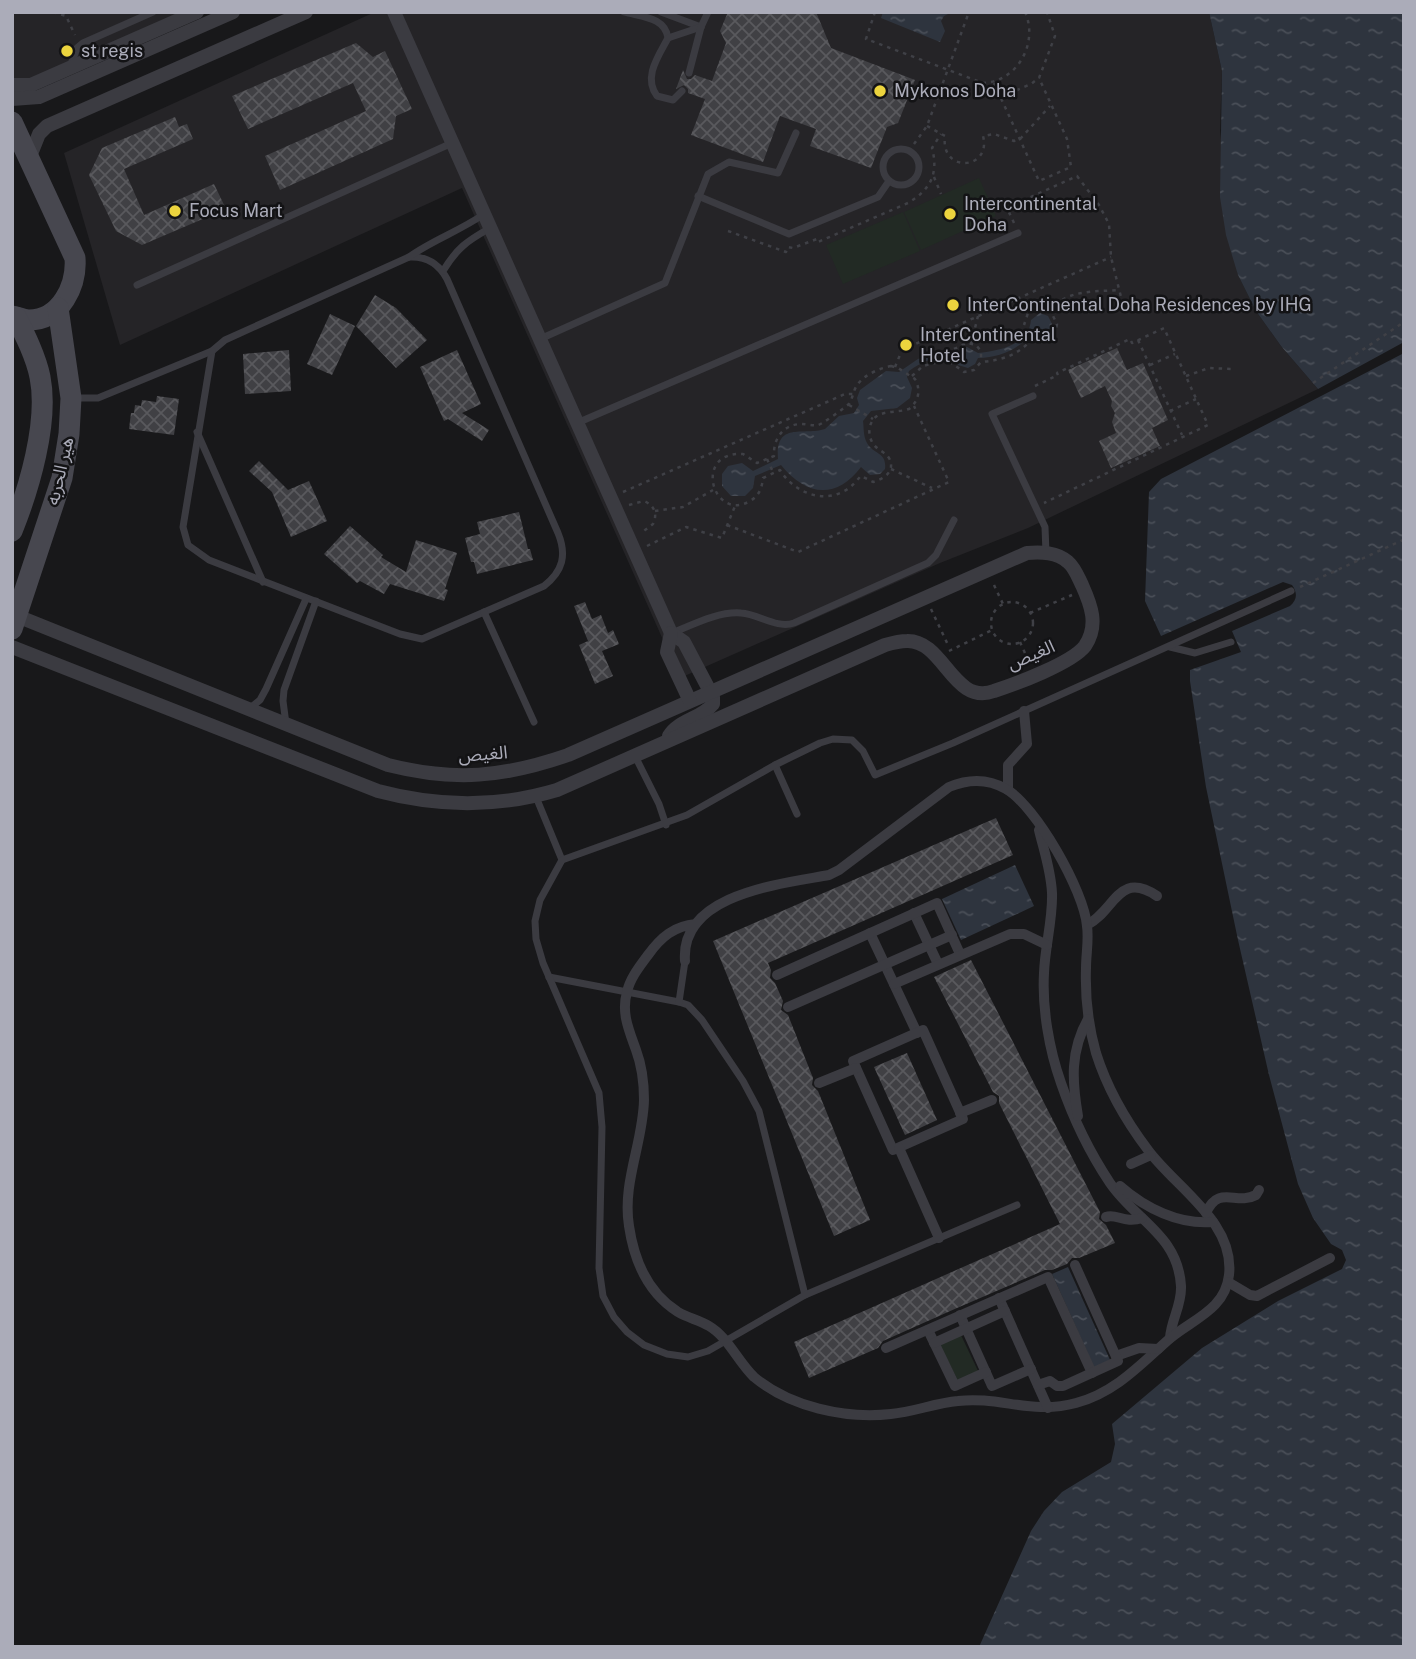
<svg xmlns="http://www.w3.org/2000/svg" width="1416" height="1659" font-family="'Public Sans','Noto Sans Arabic',sans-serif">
<defs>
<pattern id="water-ripples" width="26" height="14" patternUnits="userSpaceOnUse" patternTransform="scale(1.75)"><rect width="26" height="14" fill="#2e343e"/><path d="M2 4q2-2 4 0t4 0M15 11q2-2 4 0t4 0" fill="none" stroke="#4a4f58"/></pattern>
<pattern id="building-cross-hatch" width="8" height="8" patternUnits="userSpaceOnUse" patternTransform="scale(1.75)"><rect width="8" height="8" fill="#404044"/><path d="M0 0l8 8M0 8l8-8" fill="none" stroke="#59595d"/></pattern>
</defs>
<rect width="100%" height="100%" fill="#18181a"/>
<g fill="#252427">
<path d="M12,12H209L34,90L12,89Z"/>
<path d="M375,12H1209L1222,71L1220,131L1238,275L1256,311L1281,346L1318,389L1028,528L940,563L680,678L462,188L120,345L64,153Z"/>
</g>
<g fill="#222a24">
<path d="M979,178L996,216L921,250L904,212Z"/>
<path d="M903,212L920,251L843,284L826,245Z"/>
<path d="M960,1333L979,1373L959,1383L939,1343Z"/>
</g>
<g fill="url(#water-ripples)">
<path d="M883,12H952L944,16L941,21L945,31L940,42L881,18Z"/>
<path d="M1209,12H1404V342L1318,389L1281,346L1256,311L1238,275L1226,235L1220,197L1222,71Z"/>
<path d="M1040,313L1048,316L1052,324L1048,333L1040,335L1033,332C1018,350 1001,357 978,358L975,364L968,368L958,365L955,357C938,355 923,361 909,371L907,377L912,388L910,398L897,408L871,411L863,421C864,428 863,436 867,443C874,455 887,452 885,469L880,474L870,475L861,467C836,500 806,496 781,465L755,476L753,488L745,496H731L722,486V474L728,466L742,463L753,471L778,459C775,421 803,436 825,429L839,416L854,413L859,405L857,398L860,390L886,371L899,372L918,359L936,352H957L967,347L978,353C999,351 1029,345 1031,320Z"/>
<path d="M1404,353V1647H979L1031,1531L1044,1511L1062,1492L1111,1462L1115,1444L1112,1424L1202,1348L1278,1301L1342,1269L1346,1260L1342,1250L1331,1244L1313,1218L1298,1184L1269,1075L1238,940L1206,787L1190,681V670L1241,652L1232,631L1290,606C1297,600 1298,593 1292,585L1283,582L1161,636L1145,601L1149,492L1161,479Z"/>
<path d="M1015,865L1034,906L961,940L942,899Z"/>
<path d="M1068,1267L1111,1362L1095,1369L1052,1274Z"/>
</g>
<g fill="url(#building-cross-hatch)">
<path d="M728,12H816L831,48L915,80L898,123L887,127L871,168L810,146L816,129L780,116L763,162L691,135L705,99L688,93V89L684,85L676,89L683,70L687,79H691L695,75L712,81L726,43L720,31Z"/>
<path d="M356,43L373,57L385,51L412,109L396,116L393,139L280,190L265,156L366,111L353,83L248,129L232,96Z"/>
<path d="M175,117L179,127L187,124L193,139L124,169L144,215L214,184L226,209L142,245L116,231L89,175L102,148Z"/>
<path d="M375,295L396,308L427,340L396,368L356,326Z"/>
<path d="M330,314L355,326L332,375L307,364Z"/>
<path d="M1117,348L1127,370L1143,363L1168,420L1152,428L1160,446L1111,468L1099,441L1116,433L1112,422L1115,413L1111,406L1112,401L1105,386L1081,398L1068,370Z"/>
<path d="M289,350L291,391L245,394L243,354Z"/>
<path d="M457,350L481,404L462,413L489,430L482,441L448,419L444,421L420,367Z"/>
<path d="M157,396L179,399L174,435L129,429L131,413H134L135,405L141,406L142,400L156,402Z"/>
<path d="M259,461L288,490L309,481L327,521L291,537L272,492L249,471Z"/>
<path d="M519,512L528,549H530L533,560L477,574L474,562H471L465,538L480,534L477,522Z"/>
<path d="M350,526L383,555L381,557L406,572L416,540L457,553L445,589L448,590L444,601L390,584L384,594L360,581L357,583L324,554Z"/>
<path d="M585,602L592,619L601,615L608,633L613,630L619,644L602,651L613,676L595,684L579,645L588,641L574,606Z"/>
<path d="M996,818L1013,855L768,963L771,970L770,978L775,983L783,1001L781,1010L788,1015L813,1078L812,1085L818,1091L870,1220L834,1236L713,941Z"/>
<path d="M971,960L1100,1212L1099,1219L1106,1225L1115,1243L1079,1258H1072L1067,1264L1052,1270H1045L957,1308L883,1341L878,1348L809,1378L794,1342L1060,1224L999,1103V1096L993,1092L934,977Z"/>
<path d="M907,1053L937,1120L905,1135L874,1067Z"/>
</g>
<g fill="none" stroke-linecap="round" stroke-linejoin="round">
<g stroke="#3f4046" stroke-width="2.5" stroke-dasharray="3.5 5" stroke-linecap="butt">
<path d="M53,12L66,16L75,35"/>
<path d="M875,12L866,39L983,83C1017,82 1039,43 1025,12"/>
<path d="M994,83L1039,181L1071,167L1067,139L1039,78"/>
<path d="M1001,97L1031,84L1039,78L1055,36L1047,12"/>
<path d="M927,126L945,136C940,174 992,170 983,136L994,134L1014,141L1021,138L1050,106"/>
<path d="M909,151L927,126L969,12"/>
<path d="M934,177L941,194"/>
<path d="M1014,223L1007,208L1077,176L1099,205L1109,224L1111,257L1122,301"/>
<path d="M728,231L786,252L788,247L793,248L817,239L818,242L908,203C930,190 939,174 932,148L941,134"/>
<path d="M1051,312C1063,289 1096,292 1118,290"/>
<path d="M1138,340L1182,435"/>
<path d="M971,344L978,316"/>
<path d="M954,349L967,343L976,345L981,351V362"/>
<path d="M1150,365L1175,354"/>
<path d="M891,366L898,368L915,379C921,390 919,401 909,409C900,412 890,411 881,414C867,419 866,438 876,447C880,451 886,453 889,458C896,471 884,479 873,482L861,476C856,481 851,488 844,491C821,504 793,491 780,470L763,478C762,488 759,496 750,501C713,523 692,451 743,454L757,463L774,456C773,439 783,424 802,424C807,424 813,426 818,425C821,425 847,406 849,404C853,398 853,390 858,384C864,375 880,368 891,366Z"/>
<path d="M895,367L902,350L1111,257"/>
<path d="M912,376L923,366L947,360L964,372L974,370L981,362C1002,360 1017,356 1032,339C1045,344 1055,338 1057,324L1051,312L1041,308L1028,313L1024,325"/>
<path d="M1186,376L1209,368L1233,369"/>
<path d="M1313,383L1404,322"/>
<path d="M1035,386L1058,375L1057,373L1130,339L1132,343L1164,328L1208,425L1044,503"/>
<path d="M849,405L873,419"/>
<path d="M1170,411L1196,399"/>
<path d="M767,459L773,472"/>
<path d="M891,469L932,488"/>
<path d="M623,492L845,394H853"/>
<path d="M629,505L644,501C654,505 658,514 653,524L641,533"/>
<path d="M655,511L683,507L713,490"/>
<path d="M727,525L798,552L949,482L914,406"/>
<path d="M647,546L686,527L722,538L735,506"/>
<path d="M994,585L1003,604"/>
<path d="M1300,587L1403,540"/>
<circle cx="1012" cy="623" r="21"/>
<path d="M931,609L949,647"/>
<path d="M1030,613L1072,595"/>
<path d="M1020,642L1029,662"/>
<path d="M949,651L992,630"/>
</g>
<g stroke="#3b3b41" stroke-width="7">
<path d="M624,12C642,17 665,17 668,38C658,57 643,77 657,96L673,100L682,91"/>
<path d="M661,12L701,27"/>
<path d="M668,38L701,27"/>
<path d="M70,67L77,48L83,43L153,12"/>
<path d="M689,73L701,27L708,12"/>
<circle cx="901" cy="167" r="18"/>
<path d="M698,196L789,234L878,197L889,181"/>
<path d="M409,257C426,256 439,264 447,279L558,533C567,555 563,571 544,586L422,639L400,634L209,560L188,545L183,527L212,351L225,340Z"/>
<path d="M409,257C432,240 460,231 484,214"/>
<path d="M443,271C457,248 467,241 490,228"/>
<path d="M137,285L452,143"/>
<path d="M540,339L665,283L708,174L729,162L778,173L796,133"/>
<path d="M1033,396L992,414L1045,527L1046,553"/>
<path d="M74,398H98L212,351"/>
<path d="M577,423L1018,233"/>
<path d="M197,432L263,582"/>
<path d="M484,612L534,722"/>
<path d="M672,633C692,625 719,611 741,613C759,614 776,629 794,623L928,563L936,555L954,520"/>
<path d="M1170,647L1195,653L1231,642"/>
<path d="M249,709L260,700L266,689L306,599"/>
<path d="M286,724L283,701L284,690L316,601"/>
<path d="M635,756L659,804L666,825"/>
<path d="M775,765L797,814"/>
<path d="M536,797L562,860"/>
<path d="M549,977L679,1002L688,1005L702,1020L743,1081L759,1111L805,1295"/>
<path d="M679,1002L685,961"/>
<path d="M1017,1205L805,1295L708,1351L688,1357L667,1354L644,1345L627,1332L614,1317L603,1296L599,1268L602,1127L599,1093L543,963L536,939L535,921L540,900L562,860L687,815L775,765L820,743L833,739L852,740L863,751L875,775L953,743L1291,591"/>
</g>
<g stroke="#3b3b41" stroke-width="10">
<path d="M1008,790V765L1027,744L1024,711"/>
<path d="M1039,830C1044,851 1051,871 1052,893C1053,919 1045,946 1044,973C1042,1008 1049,1049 1061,1083C1073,1118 1090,1153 1110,1183C1136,1221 1178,1235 1181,1286C1182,1305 1171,1320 1170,1338"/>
<path d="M914,913L938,964"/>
<path d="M1087,925C1115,911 1118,870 1157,896"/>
<path d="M870,933L917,1033"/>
<path d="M685,961C680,894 780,884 829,875L839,870L949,787C968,779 987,778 1006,789C1036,806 1084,891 1087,926C1089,940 1086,954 1086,968C1085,997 1088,1025 1096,1053C1107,1088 1126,1121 1148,1150C1176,1188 1235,1222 1229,1275C1225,1311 1190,1320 1167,1341C1139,1366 1114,1393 1076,1403C1031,1415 1000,1396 958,1401C935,1403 914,1412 891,1414C845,1419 790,1407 754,1377C738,1362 728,1337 709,1326C699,1320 688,1318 678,1312C648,1293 634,1260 629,1226C622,1183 643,1143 644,1100C644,1083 642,1066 636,1050C629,1030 621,1013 627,992C630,978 640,966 648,955C661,937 674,926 696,924"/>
<path d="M777,975L937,903L960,954"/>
<path d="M894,984L1010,934H1024L1047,945"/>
<path d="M788,1007L952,935"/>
<path d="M923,1030L963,1119L893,1150L853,1061Z"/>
<path d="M819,1083L856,1068"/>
<path d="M960,1113L992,1100"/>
<path d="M1078,1116C1072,1081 1070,1051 1088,1019"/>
<path d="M899,1148L939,1238"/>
<path d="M1131,1164L1151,1155"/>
<path d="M1120,1186C1145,1208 1179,1225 1213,1222"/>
<path d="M1206,1213C1219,1184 1236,1206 1256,1195L1259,1190"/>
<path d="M1106,1217C1116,1213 1125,1224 1142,1218"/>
<path d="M1228,1282L1250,1295L1257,1296L1330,1258"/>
<path d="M999,1298L1048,1408"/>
<path d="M960,1315L992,1386L1031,1369"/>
<path d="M928,1330L955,1386L986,1372"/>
<path d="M934,1343L1005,1311"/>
<path d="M886,1348L1048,1277L1092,1373"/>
<path d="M1116,1356L1139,1348L1158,1349"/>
<path d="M1038,1385L1050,1381L1057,1386H1063L1118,1361L1075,1265"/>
</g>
<g stroke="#3b3b41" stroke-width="14">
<path d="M394,12L671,633L684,642L713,697V704C701,719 678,720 669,736"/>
<path d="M12,85H31L197,12"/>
<path d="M12,99L39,97L233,12"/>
<path d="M29,159L39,134L47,126L306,12"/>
<path d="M12,614L388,765C455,782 504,777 568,755L1027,553C1041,552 1057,552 1068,562C1075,568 1078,577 1082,585C1091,605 1099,625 1085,646C1072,663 1016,684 994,691C953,706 944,640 907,641C900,641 892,643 885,645L557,790C497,808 438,807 378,791L12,647"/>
<path d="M671,633L667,652L690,701"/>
</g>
<g stroke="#47474f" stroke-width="21">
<path d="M12,122L75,258C77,285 61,320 29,320C24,320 17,317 12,316"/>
<path d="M12,531C29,489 49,422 40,377C36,357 25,335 16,317"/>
<path d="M12,629L62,478L69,434L71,398L58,308"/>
</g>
</g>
<g fill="#ecd43e" stroke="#131315" stroke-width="2.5">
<circle cx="67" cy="51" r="7"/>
<circle cx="880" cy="91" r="7"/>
<circle cx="175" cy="211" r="7"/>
<circle cx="950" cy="214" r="7"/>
<circle cx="953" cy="305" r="7"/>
<circle cx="906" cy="345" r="7"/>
</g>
<g text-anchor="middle" stroke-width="5" stroke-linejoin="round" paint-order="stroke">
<g font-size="18" fill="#abacb9" stroke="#131315" text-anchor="start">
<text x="81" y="57">st regis</text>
<text x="894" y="97">Mykonos Doha</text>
<text x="964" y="210">Intercontinental<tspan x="964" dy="21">Doha</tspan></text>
<text x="189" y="217">Focus Mart</text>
<text x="967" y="311">InterContinental Doha Residences by IHG</text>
<text x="920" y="341">InterContinental<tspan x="920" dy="21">Hotel</tspan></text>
</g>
<g font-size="18" fill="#abacb9" stroke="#131315">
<text transform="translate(60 471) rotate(-77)" y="6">هير الحربه</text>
<text transform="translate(1031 655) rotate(-23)" y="6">الغيص</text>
<text transform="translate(483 754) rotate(-4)" y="6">الغيص</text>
</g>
</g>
<rect width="1416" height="1659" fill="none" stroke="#abacb9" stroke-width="28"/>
</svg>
